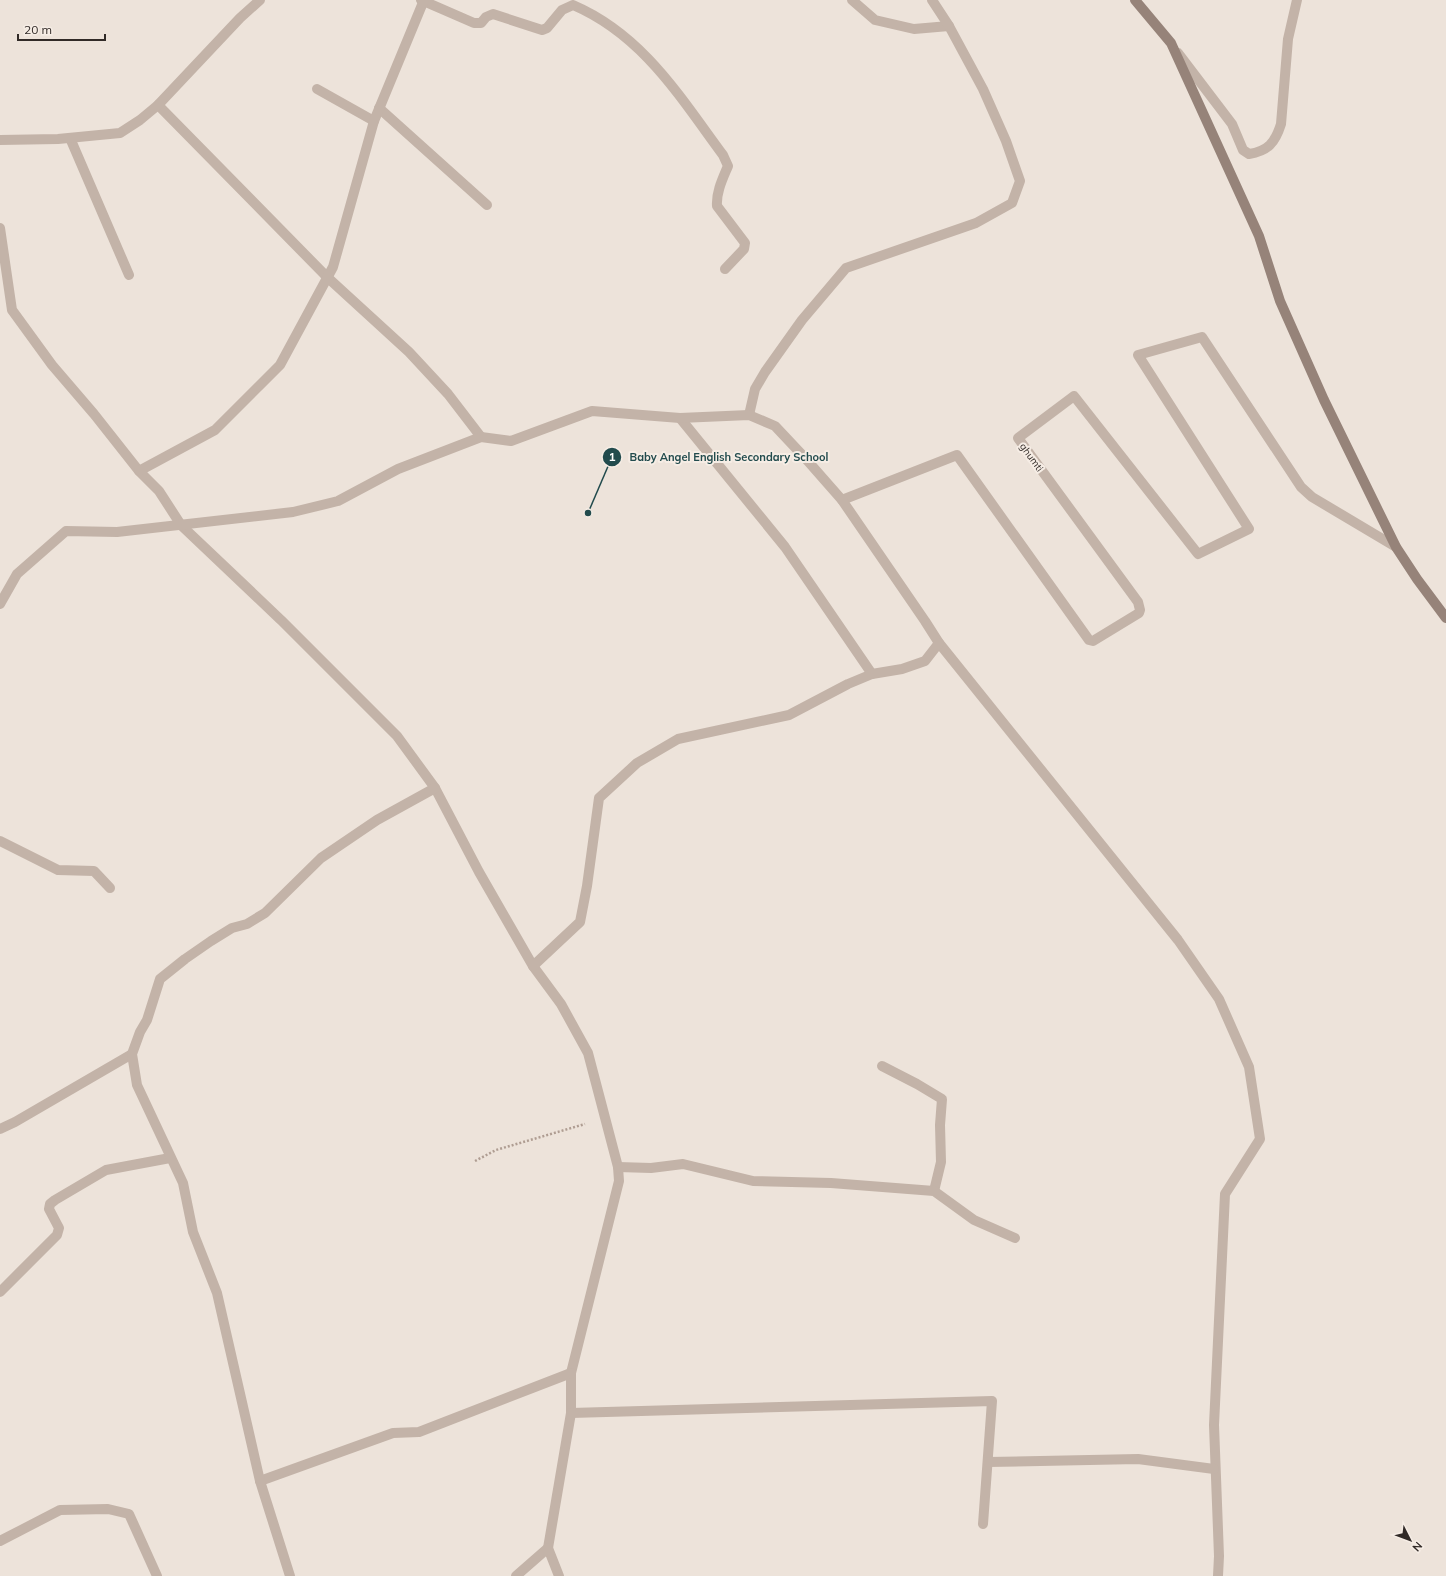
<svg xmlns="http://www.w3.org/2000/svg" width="1446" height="1576" font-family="Mulish,sans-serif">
<rect width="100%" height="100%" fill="#ede3da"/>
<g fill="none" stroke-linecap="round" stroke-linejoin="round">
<path stroke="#af9d92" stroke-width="2.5" stroke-dasharray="2 2" stroke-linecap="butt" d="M475,1161L496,1150L585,1124"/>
<g stroke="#c3b3a8" stroke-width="10">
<path d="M379,108L487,205"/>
<path d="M70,138L129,275"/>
</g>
<g stroke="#c3b3a8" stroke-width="10">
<path d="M421,0L474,23H481L486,17L493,14L542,30L547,28L562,10L573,5C643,35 680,97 723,155L728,166C723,178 716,192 717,206L745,243L744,249L725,269"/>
<path d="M852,0L875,20L914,29L949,26"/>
<path d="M1178,53L1232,124L1243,150L1249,154C1268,151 1275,143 1281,124L1288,39L1297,0"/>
<path d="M317,89L374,121"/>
<path d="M158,105L327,277L409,352L448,394L481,437"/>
<path d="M0,140L58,139L120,133L140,120L158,105L240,18L260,0"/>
<path d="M0,228L12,310L52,365L94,414L139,471L159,491L181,525L281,620L397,736L435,788L479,872L533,966L561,1004L588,1053L618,1167L619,1181L571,1373V1413L992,1401L983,1524"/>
<path d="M749,415L755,389L765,372L802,320L846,268L976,223L1012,203L1020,181L1006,141L983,89L949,26L932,0"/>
<path d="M680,418L785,547L872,674"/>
<path d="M139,471L215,430L280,365L333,267L374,121L424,0"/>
<path d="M842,500L957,455L1089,640L1093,641L1139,613L1140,610L1138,602L1018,438L1074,396L1198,554L1249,529L1138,355L1202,337L1301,487L1312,497L1396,547"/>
<path d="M0,604L17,574L66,531L117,532L293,512L338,501L398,469L481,437L511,441L592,411L680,418L749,415L775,426L806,459L842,500L925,621L939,643L1178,940L1219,999L1249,1067L1260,1139L1225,1194L1214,1425L1219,1556L1218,1576"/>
<path d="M0,841L58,870L94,871L110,888"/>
<path d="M533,966L580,922L587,886L599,798L637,763L678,739L789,715L848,684L872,674L902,669L925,661L939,643"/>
<path d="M882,1066L917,1084L942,1099L940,1125L941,1162L934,1191"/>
<path d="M0,1129L15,1122L132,1054"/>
<path d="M618,1167L651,1168L683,1164L753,1181L831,1183L934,1191L974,1220L1015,1238"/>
<path d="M0,1292L57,1235L59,1228L49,1209L50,1204L55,1200L106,1170L170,1158"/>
<path d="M988,1462L1138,1459L1214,1469"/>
<path d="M260,1481L393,1433L419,1432L571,1373"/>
<path d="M0,1541L60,1510L108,1509L129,1514L157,1576"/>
<path d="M548,1548L571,1413"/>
<path d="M290,1576L260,1481L217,1293L193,1232L183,1183L137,1085L132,1054L140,1032L147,1020L160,979L185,959L211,941L232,928L247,924L265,913L321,858L377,820L435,788"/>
<path d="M516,1576L548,1548L559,1576"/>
</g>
<path stroke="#968379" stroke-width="10" d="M1135,0L1171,43L1259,236L1280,301L1324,400L1396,547L1417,579L1446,618"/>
</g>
<g text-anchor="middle" stroke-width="4" stroke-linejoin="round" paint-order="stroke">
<g font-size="10" fill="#312a27" stroke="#f6ede5">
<text transform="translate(1032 457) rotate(54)" y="4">ghumti</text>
</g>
</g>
<path fill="none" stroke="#224b4d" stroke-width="1.5" d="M588 513L612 457"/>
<g fill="#224b4d" stroke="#f6ede5" stroke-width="1.5">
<circle cx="588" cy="513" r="4"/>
<circle cx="612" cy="457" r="10"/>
</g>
<g font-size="12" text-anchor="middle" font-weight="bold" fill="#fff">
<text x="612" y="461">1</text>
</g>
<g font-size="11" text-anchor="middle" font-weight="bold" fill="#224b4d" stroke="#f6ede5" stroke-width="4" stroke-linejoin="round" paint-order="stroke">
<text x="729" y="461">Baby Angel English Secondary School</text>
</g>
<g transform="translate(1410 1540) rotate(132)" stroke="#f6ede5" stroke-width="3" paint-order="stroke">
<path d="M0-3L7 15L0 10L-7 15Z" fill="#312a27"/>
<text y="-6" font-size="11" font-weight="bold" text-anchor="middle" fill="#312a27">N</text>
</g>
<path d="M18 34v6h87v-6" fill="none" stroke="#312a27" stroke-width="2"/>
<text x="24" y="34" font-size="12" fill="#312a27" stroke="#f6ede5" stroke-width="3" paint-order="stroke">20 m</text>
</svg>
